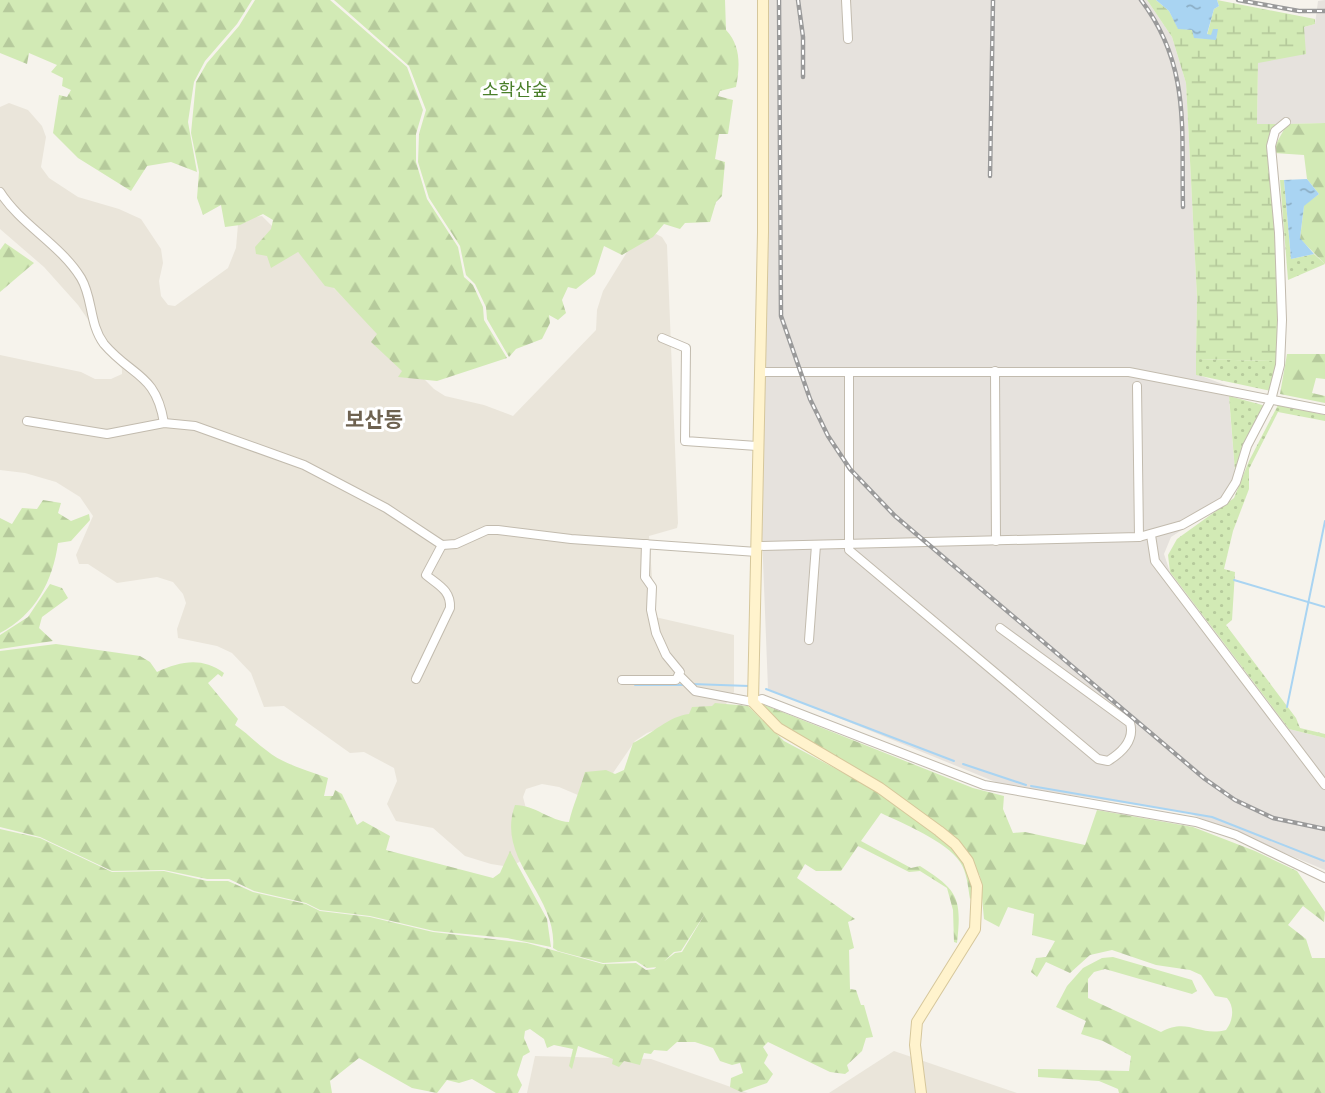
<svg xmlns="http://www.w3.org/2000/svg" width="1325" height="1093" font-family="'Golos Text','Noto Sans KR',sans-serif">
<defs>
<pattern id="grass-dots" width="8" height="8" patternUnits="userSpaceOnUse" patternTransform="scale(1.75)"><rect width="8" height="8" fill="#d2eab5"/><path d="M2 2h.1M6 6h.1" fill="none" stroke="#b6ca9c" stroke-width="1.8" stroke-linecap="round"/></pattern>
<pattern id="forest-firs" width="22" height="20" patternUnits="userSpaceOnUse" patternTransform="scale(1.75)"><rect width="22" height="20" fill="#d2eab5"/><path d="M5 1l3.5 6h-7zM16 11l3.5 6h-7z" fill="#b6ca9c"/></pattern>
<pattern id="wetland-marsh" width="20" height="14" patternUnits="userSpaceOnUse" patternTransform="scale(1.75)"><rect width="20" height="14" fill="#d2eab5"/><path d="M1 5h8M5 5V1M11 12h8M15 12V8" fill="none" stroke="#b6ca9c"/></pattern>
<pattern id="water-ripples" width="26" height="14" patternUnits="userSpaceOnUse" patternTransform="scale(1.75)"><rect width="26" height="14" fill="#a9d4f2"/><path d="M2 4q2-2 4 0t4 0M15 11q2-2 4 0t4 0" fill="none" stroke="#8caec5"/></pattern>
</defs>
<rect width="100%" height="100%" fill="#f6f3ec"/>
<g fill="#eae5da">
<path d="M9,103L28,110L42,126L46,137L41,167L49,178L78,197L119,209L141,219L161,249L163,263L159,281L161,296L168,305L175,306L228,268L236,248L238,224L244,218L262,216L434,389L445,396L484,405L513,416L596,330L597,310L603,291L627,252L644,239L656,234L662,237L667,245L678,523L677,528L649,536L655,617L734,635V692L726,704L647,733L635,741L613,773L585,798L559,787L542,784L526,789L523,797L530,824L521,861L510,867L491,864L465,856L433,828L396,821L387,804L397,781L394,768L364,752L350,753L284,706L264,707L251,673L232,653L217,646L178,638L177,629L186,603L183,594L173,582L157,577L117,583L88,564H79L76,555L93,516L80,497L56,482L25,473L0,470V355L81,372L95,379H111L122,374V369L78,305L44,267L0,229V107Z"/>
<path d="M894,1051L1017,1093H829Z"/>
<path d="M535,1056L651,1059L748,1093H527Z"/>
</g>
<g fill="#e6e2dd">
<path d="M769,0H1147L1172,37L1186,83L1197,297L1196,374L1228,386L1236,484L1225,502L1171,537L1164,554L1170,572L1289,729L1325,738V870L1186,812L1003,785L768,689L762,535Z"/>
<path d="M1325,0V123L1257,125L1258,63L1304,27L1315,24L1318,1Z"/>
</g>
<g fill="url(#grass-dots)">
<path d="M1280,180H1284L1291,259L1314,254L1325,264L1288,280Z"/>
<path d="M1196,359L1277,361L1271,391L1196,375Z"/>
<path d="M1229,396L1266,406L1236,484Z"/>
<path d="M1278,405L1325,415V421L1278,412L1249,469V489L1233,531L1224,569L1235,572L1232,620L1226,625L1296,718L1300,728L1325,734V738L1289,729L1170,572L1168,555L1177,539L1234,498L1249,461Z"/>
</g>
<g fill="url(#forest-firs)">
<path d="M0,0H252L237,24L205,61L194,82L188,122L197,172L171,162L147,166L131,191L78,158L53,133L59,95L67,97L71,90L62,86L63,78L51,72L57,65L29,53L27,64L0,53Z"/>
<path d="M255,0H330L407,67L423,110L416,134V162L427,199L458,247L464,277L473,285L483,307L484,320L507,358L437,381L398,377L402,371L371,342L377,334L334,288L325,286L298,252L271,268L267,256L256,254L255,247L271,229L273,220L263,214L240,225L225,227L221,205L203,215L197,198L199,172L191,133L196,82L207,63L239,26Z"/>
<path d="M334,0H725L726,30C741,46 740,66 736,87L720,91L718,96L733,100L728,134H719L715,159L725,162L722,196L716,202L710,222L685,223L680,229L664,224L653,237L622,255L604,246L595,274L576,289L568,287L562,300L566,313L558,320L549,315L550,323L542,339L516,349L509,357L487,319L486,307L475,284L466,275L460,246L429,198L418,162L419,134L426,110L409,66Z"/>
<path d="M1325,123V264L1300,239L1304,205L1319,194L1307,179L1304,155L1274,153L1276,144L1287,124Z"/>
<path d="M5,243L34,263L0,292V250Z"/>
<path d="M1287,354H1325V379L1316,378L1312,393L1325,396V403L1280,394Z"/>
<path d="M43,500L61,503L58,513L71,521L89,514L90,520L71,541L58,543C53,581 35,615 0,633V518L12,524L22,508L37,509Z"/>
<path d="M50,584L62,588L68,598L42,617L39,628L53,641L0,649V635L28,617Z"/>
<path d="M56,644L140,656L150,662L157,672C181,661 202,657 224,673L222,677L218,674L208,683L238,719L235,725C247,733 255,742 266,750C284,765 307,770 328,778L324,796H333L335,790L342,794L357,825L363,821L390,836L386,850L493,878L500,873L510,851L547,919L551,947L507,938L434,931L370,916L320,910L306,903L254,891L229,879H207L164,870L112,871L40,837L0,827V651Z"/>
<path d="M715,703L748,706L784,741L870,787L956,850C967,863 971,879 973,896L970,899C968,887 967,872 960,862C946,841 904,824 881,813L861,841L911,868L920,866C958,890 962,898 957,943L954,942L953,910L947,888L920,871L909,872L858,846L841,871H816L805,864L797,878L855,919L848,922L854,948L849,950L850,989L856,990L861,1005H864L873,1037L866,1038L862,1051L847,1065L849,1071L845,1074L830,1072L768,1042L763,1047L768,1055L764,1063L773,1074L767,1083L741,1092L730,1087L731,1078L743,1073L740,1063L732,1065L720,1061L713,1048L695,1042H677L667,1051L654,1050L651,1054L644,1053L640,1065L624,1061L619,1067L612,1064L613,1059L578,1046L572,1069L569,1066L573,1049L554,1045L547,1048L544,1039L530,1029L525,1031L524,1038L530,1052L523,1056L517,1075L522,1085L518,1093H496L472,1079L459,1083L447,1080L437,1093L412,1088L359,1058L330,1081L332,1093H0V829L40,838L112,872L164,871L207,881H228L253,892L306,904L320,911L370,917L433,932L527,943L603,964L636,963L646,970L654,969L675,953L682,952L706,912L681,951L674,952L658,967L647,968L636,961L603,963L558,951L553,948C558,895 495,860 515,805C535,805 550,821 569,822C573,805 580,790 585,772L606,770L615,774L624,770L633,743C652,734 669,716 689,714L692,707L712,706Z"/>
<path d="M762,704L973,788L1004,796L1003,809L1013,833L1025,832L1085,845L1097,810L1193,827L1255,851L1297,871L1325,912L1324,922L1303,906L1288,925L1306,939L1312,958H1325V1093H1119L1118,1089L1099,1081L1038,1077V1069L1129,1071L1131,1056L1103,1041L1081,1034L1086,1021L1056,1007L1067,986L1083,968L1102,958L1113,957L1192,980L1197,991L1192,994L1105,969L1094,972L1088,979V998L1161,1032C1188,1017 1199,1037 1226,1030C1233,1021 1235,1007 1227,998L1215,996L1201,975L1190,970L1156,965L1112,950L1090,955L1070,973L1046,962L1037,977L1031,972L1036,958L1046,957L1055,941L1032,935L1034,914L1008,907L999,927L984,919L980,876L964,848L880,783L777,721Z"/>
</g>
<path fill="url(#wetland-marsh)" d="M1147,0H1156L1169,11L1178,28L1192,30L1195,38L1216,39L1217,29L1211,36L1207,35L1214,9L1219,6L1217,0L1315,19V24L1304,27L1306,54L1258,63L1257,124H1276L1269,136L1268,146L1279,284L1277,361L1196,359L1197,297L1186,83L1172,37Z"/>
<g fill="url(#water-ripples)">
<path d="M1156,0H1217L1219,6L1214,9L1207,34L1211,35L1213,29H1218L1216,40L1194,38L1192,30L1178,29L1169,11Z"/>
<path d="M1307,179L1319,194L1304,206L1300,238L1314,254L1291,259L1284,180Z"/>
</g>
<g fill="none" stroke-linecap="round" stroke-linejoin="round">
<g stroke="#a9d4f2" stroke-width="2">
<path d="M1234,580L1325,607"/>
<path d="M692,684L749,686"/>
<path d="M635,685H686"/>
<path d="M766,689L954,761"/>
<path d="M1287,707L1325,521"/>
<path d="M963,764L1026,785"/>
<path d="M1031,786L1212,817L1324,861"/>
</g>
<defs>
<g id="street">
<path d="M846,0L848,39"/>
<path d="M0,192C21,225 60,244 81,278C93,298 89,324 104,344C132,377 156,373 164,423"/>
<path d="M662,338L686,348L685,441L757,446"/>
<path d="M995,371L996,541"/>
<path d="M760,372H1129L1325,410"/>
<path d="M849,372V550L1098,759L1108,761C1121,753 1135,740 1130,723L1000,628"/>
<path d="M1137,386L1139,537"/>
<path d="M27,421L107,434L164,423L195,426L304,465L386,508L442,545L456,544L487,530H498L571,539L757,552"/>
<path d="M1151,535L1155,561L1325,785"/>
<path d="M757,546L1139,537L1182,525L1224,501L1236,482L1247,446L1271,400L1280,365L1282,320L1279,233L1271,146L1275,131L1286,122"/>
<path d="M809,640L816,545"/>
<path d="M680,676L695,691L753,702L762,699L984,785L1196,822L1236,835L1325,878"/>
<path d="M416,679L450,608C451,590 438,585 426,575L442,545"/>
<path d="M622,680H676L680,672L666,655L656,633L651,610L652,587L645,577L646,544"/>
</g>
<path id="secondary" d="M763,0V232L753,702L778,728L880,788L939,831L955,844L968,861L977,886L975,929L917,1022L915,1045L921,1093"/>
</defs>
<use href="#street" stroke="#c2bbae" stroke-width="10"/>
<use href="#secondary" stroke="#d6c79b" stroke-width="12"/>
<use href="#street" stroke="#fff" stroke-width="8"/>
<use href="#secondary" stroke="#fff3cd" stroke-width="10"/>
<defs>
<g id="rail">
<path d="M779,0L781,316L810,399L828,436L850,469L895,516L1205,779L1235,800L1273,818L1325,829"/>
<path d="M798,0L803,37V77"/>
<path d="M1141,0C1191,66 1181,129 1183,207"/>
<path d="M1238,0L1299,11H1325"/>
<path d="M990,176L993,0"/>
</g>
</defs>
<use href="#rail" stroke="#9a9a9a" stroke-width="4.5"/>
<use href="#rail" stroke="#fff" stroke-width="2" stroke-dasharray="5" stroke-linecap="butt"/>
</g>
<g text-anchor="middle" stroke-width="6" stroke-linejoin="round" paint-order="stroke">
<g font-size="18" fill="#4a7f2a" stroke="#fff">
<text x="515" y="96">소학산숲</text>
</g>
<g font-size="21" font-weight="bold" fill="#6e6250" stroke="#fff">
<text x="374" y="427">보산동</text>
</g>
</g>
</svg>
